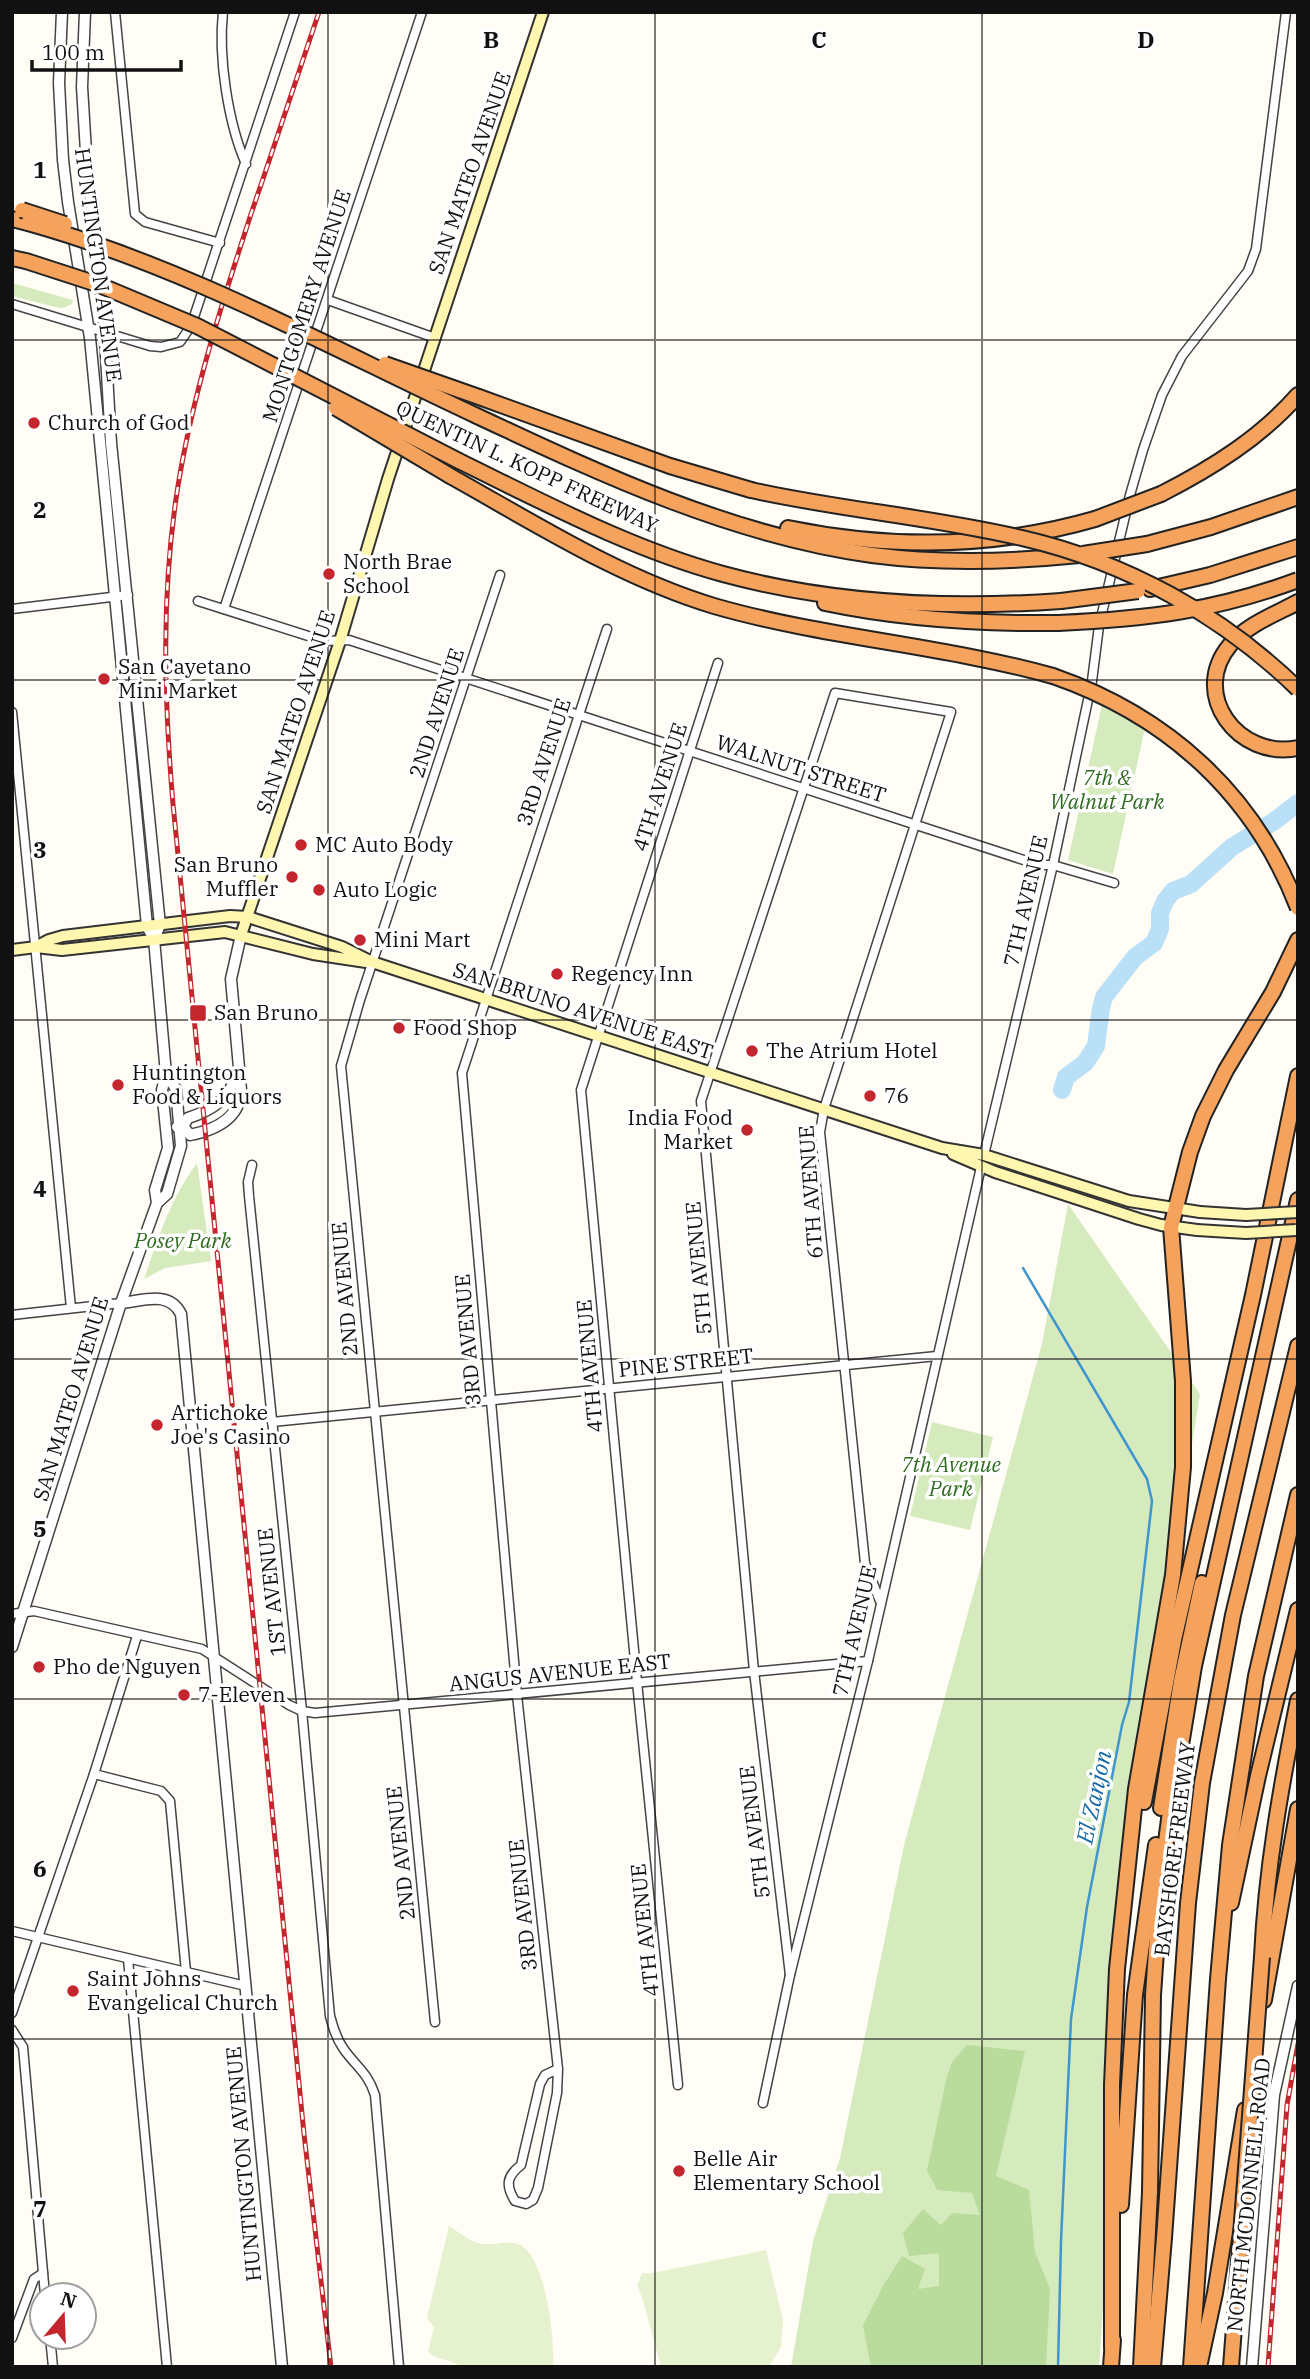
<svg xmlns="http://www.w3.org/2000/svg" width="1310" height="2379" font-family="'IBM Plex Serif',serif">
<rect width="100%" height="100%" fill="#fffdf5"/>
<g fill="#d5ebbd">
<path d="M12,283L73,300L72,304L63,308L55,307L12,296Z"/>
<path d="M1105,691L1147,719L1113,874L1068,860Z"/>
<path d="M197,1163L211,1261L165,1268L144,1279C159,1236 170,1200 197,1163Z"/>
<path d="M1068,1204L1200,1394L1176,1544L1175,1608L1136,1813L1110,2028L1104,2292L1099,2367H791L813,2241L840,2158L904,1845L1042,1344Z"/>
<path d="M932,1422L993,1437L970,1530L910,1516Z"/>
</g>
<path fill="#b9dc9c" d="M967,2045L1025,2051L996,2176L1029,2190L1035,2252L1050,2289L1046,2367H871L863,2325L883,2286L902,2256L925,2269L918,2289L939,2286V2253L909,2256L903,2233L923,2209L941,2225L952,2213L980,2215L972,2193L937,2190L927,2171L947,2076L952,2062Z"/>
<g fill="#e6f2cf">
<path d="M449,2226C459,2232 470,2242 482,2244C495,2246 507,2239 520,2245C546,2257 555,2340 553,2367H461C451,2358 437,2361 428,2352L434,2327L427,2318Z"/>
<path d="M766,2250L783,2320L781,2347L769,2367H661L642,2297L637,2285L642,2273H652Z"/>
</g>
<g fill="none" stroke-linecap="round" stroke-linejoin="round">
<path stroke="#3f96cf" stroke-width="2.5" d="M1023,1268L1147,1479L1152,1501L1129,1702L1122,1725L1087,1907L1071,2019L1061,2241L1058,2367"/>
<path stroke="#b9e0f7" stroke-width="18" d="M1062,1090L1066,1077L1085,1063L1096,1046L1101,1008L1104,997L1135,957L1154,943L1160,929V913L1165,901L1173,891L1191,884L1232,847L1273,822L1298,803"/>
<defs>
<g id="minor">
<path d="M115,12L135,214L145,222L220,243"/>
<path d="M223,12C218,57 228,123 246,164"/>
<path d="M328,300L435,338"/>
<path d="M12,304L150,346L161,347L180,342L191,326L295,12"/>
<path d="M198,601L324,641L349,640L1039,865H1053L1114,883"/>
<path d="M12,609L128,595"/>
<path d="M224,609L422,12"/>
<path d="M12,712L71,1308"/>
<path d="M984,1155L1053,865L1092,681L1099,626L1130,495L1143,450L1162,395L1182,356L1248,271L1256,249L1286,12"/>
<path d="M252,1165L248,1182L249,1196L302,1711L330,2016C333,2027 336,2038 343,2048C356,2067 367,2071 375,2095L399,2367"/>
<path d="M12,1315L121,1303"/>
<path d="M272,1422L937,1356"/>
<path d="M12,1614L34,1611L202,1649L289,1705L302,1711L315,1713L868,1661"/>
<path d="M94,1774L161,1791L170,1801L186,1972"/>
<path d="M12,1931L246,1986"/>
<path d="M128,1959L167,2367"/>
<path d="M790,1975L754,1671L701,1101L835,693L951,712L824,1109L820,1132L865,1563L880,1601"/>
<path d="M12,2013L94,1774L137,1636"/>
<path d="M435,2022L341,1066L360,1000L500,575"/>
<path d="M12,2030L23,2047L45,2295"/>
<path d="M558,2069L545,2075L540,2084L521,2165C507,2176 505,2185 515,2201L526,2204L533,2200L538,2188L557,2093L558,2069L517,1695L462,1073L607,629"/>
<path d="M678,2085L637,1682L581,1090L718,663"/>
<path d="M763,2103L790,1975L868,1661L981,1167"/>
<path d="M50,2337L53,2367"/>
<path d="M12,2338L34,2279L43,2273"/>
</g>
<g id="tertiary">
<path d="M62,12L59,83L63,160L68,202L90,338L147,926L150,932"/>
<path d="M183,1126L190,1135C215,1130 240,1119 241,1090L231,979L241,935"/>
<path d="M177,1127L183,1126L188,1118C213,1110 230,1098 237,1073"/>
<path d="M157,1203L167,1194L181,1146L176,1089L166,1074"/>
<path d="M121,1303C143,1301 169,1290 181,1314L282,2367"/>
<path d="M12,1647L121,1303L157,1203L155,1190L168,1148L162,1090L166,1074L154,939L160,925L111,443L104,321L86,152L82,87L85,12"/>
<path d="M1252,2367L1274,2095L1298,1986"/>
</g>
<g id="secondary">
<path d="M241,935L340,641L388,479L543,12"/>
<path d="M36,947L49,940L63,936L230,916L248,917L342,947L372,962L942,1148L984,1155L1129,1201L1200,1212"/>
<path d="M12,950L36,947L62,950L225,932L313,954L366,962"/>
<path d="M953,1154L995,1172L1139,1219L1161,1225L1197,1230"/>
</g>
<g id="motorway">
<path d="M12,219L28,223"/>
<path d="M12,258L26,261"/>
<path d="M479,397L670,466L751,490"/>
<path d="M477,416C603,475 733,536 872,555C941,564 1010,562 1079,555"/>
<path d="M459,461C545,503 631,549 723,574C833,604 947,609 1061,601"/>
<path d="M452,477C536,524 621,578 714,606C825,638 942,645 1053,676"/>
<path d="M1161,494C1212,468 1260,438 1298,395"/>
<path d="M788,528C890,549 994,548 1095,519"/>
<path d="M1147,544L1211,527L1298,497"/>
<path d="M1150,589L1210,575L1298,547"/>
<path d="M1298,602C1276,614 1246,625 1230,645C1189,694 1238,760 1298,748"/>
<path d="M825,603C901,619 979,624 1058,623"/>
<path d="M1144,1802L1174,1640L1253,1295L1298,1076"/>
<path d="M1161,1808L1181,1681L1202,1583"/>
<path d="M1231,1903L1258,1776L1298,1610"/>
<path d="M1262,1957C1266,1870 1281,1786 1298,1700"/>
<path d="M1264,2000L1298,1809"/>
<path d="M1121,2205L1135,1995L1156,1845"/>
<path d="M1112,2347V2085L1117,1969L1136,1789L1173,1575L1183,1467V1381L1171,1227L1190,1152L1203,1116L1226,1070L1273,992L1298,940"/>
<path d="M1111,2367L1113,2340"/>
<path d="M1141,2367L1150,2192L1153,1995L1161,1879L1170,1812L1194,1666L1298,1200"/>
<path d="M1153,2367L1164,2238L1188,1903L1202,1783L1233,1615L1298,1346"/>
<path d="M1191,2367L1218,1979L1230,1845L1256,1676L1298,1495"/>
<path d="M1199,2367L1215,2293L1245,2110"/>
</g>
</defs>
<use href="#minor" stroke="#444" stroke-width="11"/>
<use href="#tertiary" stroke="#444" stroke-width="13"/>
<use href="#secondary" stroke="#333" stroke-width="14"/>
<use href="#motorway" stroke="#222" stroke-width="18"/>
<use href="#minor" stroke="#fff" stroke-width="8"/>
<use href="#tertiary" stroke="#fff" stroke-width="10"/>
<use href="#secondary" stroke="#fff6b0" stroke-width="10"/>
<use href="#motorway" stroke="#f5a25d" stroke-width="14"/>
<defs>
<g id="rail">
<path d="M319,12C296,80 274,147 251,214C222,303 193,393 178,486C161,591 164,698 173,804L304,2134L331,2367"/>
<path d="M1268,2367L1287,2105L1298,2044"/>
</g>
</defs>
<use href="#rail" stroke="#c4262e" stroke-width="5"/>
<use href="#rail" stroke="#fff" stroke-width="2.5" stroke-dasharray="8" stroke-linecap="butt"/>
<defs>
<g id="secondary-bridge">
<path d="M1200,1212L1246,1215L1298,1212"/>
<path d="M1197,1230L1246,1233L1296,1230"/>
</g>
<g id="motorway-bridge">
<path d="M22,210L65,224"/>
<path d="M28,223C186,267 329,347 477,416"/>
<path d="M26,261L97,284L197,326L459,461"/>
<path d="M385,364L479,397"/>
<path d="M336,408L452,477"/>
<path d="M751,490C841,510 933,517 1022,538C1126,562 1222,615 1298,689"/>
<path d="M1095,519L1161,494"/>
<path d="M1083,554L1147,544"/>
<path d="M1061,601L1138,591"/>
<path d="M1058,623C1146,619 1215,611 1298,580"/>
<path d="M1053,676C1168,716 1254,794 1298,908"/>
<path d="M1231,2367L1262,1957"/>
</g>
</defs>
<use href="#secondary-bridge" stroke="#333" stroke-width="14" stroke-linecap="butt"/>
<use href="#motorway-bridge" stroke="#222" stroke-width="18" stroke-linecap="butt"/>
<use href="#secondary-bridge" stroke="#fff6b0" stroke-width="10"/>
<use href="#motorway-bridge" stroke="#f5a25d" stroke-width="14"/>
</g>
<path fill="none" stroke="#111" stroke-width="2" stroke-opacity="0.55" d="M328,12V2367M655,12V2367M982,12V2367M12,340H1298M12,680H1298M12,1020H1298M12,1359H1298M12,1699H1298M12,2039H1298"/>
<g fill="#c4262e" stroke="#fff" stroke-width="2.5">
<circle cx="34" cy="423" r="7"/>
<circle cx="329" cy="574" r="7"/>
<circle cx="104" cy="679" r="7"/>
<circle cx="301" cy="845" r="7"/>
<circle cx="292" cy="877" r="7"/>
<circle cx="319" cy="890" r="7"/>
<circle cx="360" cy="940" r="7"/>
<circle cx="557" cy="974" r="7"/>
<rect x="189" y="1004" width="18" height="18" rx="3.5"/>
<circle cx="399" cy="1028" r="7"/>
<circle cx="752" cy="1051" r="7"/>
<circle cx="118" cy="1085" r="7"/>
<circle cx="870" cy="1096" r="7"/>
<circle cx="747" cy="1130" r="7"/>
<circle cx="157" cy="1425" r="7"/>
<circle cx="39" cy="1667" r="7"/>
<circle cx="184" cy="1695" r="7"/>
<circle cx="73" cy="1991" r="7"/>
<circle cx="679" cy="2171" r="7"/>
</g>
<g text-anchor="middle" stroke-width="7" stroke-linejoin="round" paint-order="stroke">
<g font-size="21" fill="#111" stroke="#fff">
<text transform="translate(470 173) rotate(-71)" y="7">SAN MATEO AVENUE</text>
<text transform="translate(98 265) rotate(82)" y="7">HUNTINGTON AVENUE</text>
<text transform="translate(307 306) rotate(-72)" y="7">MONTGOMERY AVENUE</text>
<text transform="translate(527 467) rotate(25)" y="7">QUENTIN L. KOPP FREEWAY</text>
<text transform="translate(296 712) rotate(-72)" y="7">SAN MATEO AVENUE</text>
<text transform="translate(437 713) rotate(-72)" y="7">2ND AVENUE</text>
<text transform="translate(544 762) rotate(-72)" y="7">3RD AVENUE</text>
<text transform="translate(801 769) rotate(18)" y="7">WALNUT STREET</text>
<text transform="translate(660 787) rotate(-72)" y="7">4TH AVENUE</text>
<text transform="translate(1026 901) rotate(-77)" y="7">7TH AVENUE</text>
<text transform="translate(583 1011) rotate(18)" y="7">SAN BRUNO AVENUE EAST</text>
<text transform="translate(811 1192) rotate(-94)" y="7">6TH AVENUE</text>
<text transform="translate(699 1268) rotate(-95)" y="7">5TH AVENUE</text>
<text transform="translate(345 1289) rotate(-95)" y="7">2ND AVENUE</text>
<text transform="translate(468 1340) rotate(-95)" y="7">3RD AVENUE</text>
<text transform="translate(686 1363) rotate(-6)" y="7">PINE STREET</text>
<text transform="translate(590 1366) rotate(-95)" y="7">4TH AVENUE</text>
<text transform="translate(71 1399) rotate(-73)" y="7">SAN MATEO AVENUE</text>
<text transform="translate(272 1592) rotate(-96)" y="7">1ST AVENUE</text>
<text transform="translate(855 1631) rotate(-77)" y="7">7TH AVENUE</text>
<text transform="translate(560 1673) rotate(-6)" y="7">ANGUS AVENUE EAST</text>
<text transform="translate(755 1832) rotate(-97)" y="7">5TH AVENUE</text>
<text transform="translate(1175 1849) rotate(-83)" y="7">BAYSHORE FREEWAY</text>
<text transform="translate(401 1853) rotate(-96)" y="7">2ND AVENUE</text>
<text transform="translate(523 1905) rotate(-96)" y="7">3RD AVENUE</text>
<text transform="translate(645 1930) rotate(-96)" y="7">4TH AVENUE</text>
<text transform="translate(244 2164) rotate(-95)" y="7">HUNTINGTON AVENUE</text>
<text transform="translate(1249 2195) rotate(-84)" y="7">NORTH MCDONNELL ROAD</text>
</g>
<g font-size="21" fill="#111" stroke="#fff" text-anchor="start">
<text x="48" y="430">Church of God</text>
<text x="343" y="569">North Brae<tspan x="343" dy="24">School</tspan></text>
<text x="118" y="674">San Cayetano<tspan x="118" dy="24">Mini Market</tspan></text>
<text x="315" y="852">MC Auto Body</text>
<text x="278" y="872" text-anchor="end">San Bruno<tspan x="278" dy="24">Muffler</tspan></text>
<text x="333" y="897">Auto Logic</text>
<text x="374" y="947">Mini Mart</text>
<text x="571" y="981">Regency Inn</text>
<text x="214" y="1020">San Bruno</text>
<text x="413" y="1035">Food Shop</text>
<text x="766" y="1058">The Atrium Hotel</text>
<text x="132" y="1080">Huntington<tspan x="132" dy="24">Food &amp; Liquors</tspan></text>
<text x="884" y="1103">76</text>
<text x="733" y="1125" text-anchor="end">India Food<tspan x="733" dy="24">Market</tspan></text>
<text x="171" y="1420">Artichoke<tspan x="171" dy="24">Joe's Casino</tspan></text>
<text x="53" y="1674">Pho de Nguyen</text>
<text x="198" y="1702">7-Eleven</text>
<text x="87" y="1986">Saint Johns<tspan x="87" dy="24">Evangelical Church</tspan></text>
<text x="693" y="2166">Belle Air<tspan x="693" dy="24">Elementary School</tspan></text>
</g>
<g font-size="21" font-style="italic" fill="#2f6b1f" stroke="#fff">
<text x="1107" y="785">7th &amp;<tspan x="1107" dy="24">Walnut Park</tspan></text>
<text x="183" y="1248">Posey Park</text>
<text x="951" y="1472">7th Avenue<tspan x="951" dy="24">Park</tspan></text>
</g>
<g font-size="23" font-style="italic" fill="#1768a6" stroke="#fff">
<text transform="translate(1094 1797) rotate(-78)" y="8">El Zanjon</text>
</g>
</g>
<g font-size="23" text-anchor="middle" font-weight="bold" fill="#111" stroke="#fff" stroke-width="7" stroke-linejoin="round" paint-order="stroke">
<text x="491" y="48">B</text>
<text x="819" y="48">C</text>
<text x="1146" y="48">D</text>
<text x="40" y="178">1</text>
<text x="40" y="518">2</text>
<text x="40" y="858">3</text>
<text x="40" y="1197">4</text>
<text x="40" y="1537">5</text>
<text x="40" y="1877">6</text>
<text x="40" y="2217">7</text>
</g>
<rect width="1310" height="2379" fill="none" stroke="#111111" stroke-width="28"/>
<g transform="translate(63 2316) rotate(19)"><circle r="33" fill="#ffffff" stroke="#a0a0a0" stroke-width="2"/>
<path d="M0-5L12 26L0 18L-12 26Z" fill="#c4262e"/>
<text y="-10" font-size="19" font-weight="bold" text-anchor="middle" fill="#111111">N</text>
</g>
<path d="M32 60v10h149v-10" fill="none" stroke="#111111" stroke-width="3.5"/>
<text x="42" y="60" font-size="21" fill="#111111" stroke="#ffffff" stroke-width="5" paint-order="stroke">100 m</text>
</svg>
